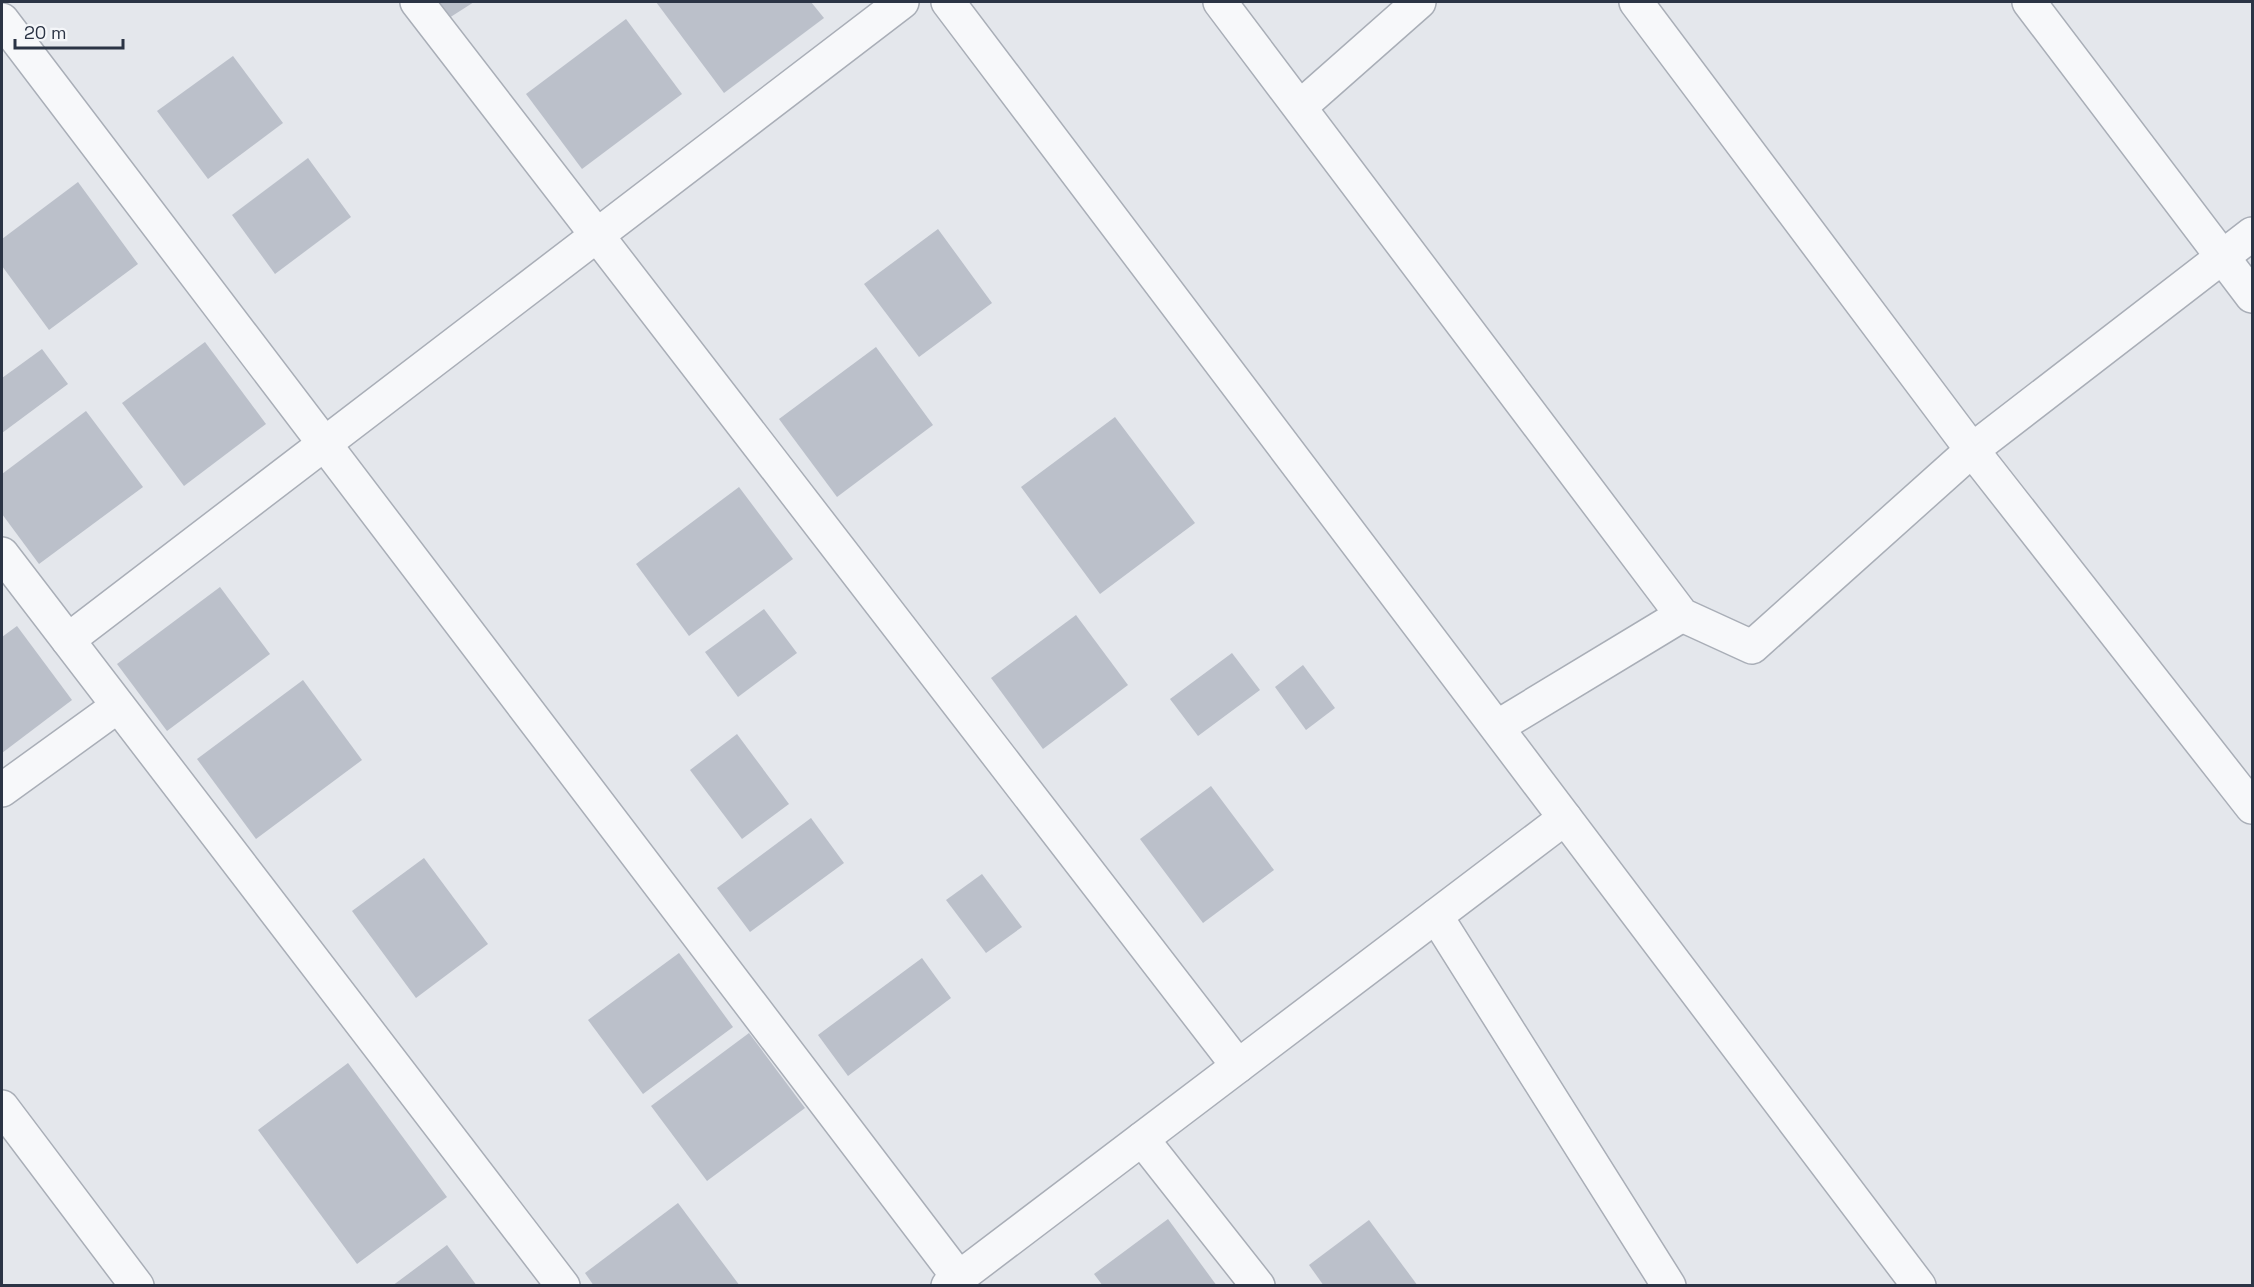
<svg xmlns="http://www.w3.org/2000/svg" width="2254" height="1287" font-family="'Space Grotesk',sans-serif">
<rect width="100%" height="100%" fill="#e4e7ec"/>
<g fill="#bbc0ca">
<path d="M437,2H474L449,18Z"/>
<path d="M656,2H811L824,18L724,93Z"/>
<path d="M626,19L682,94L582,169L526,94Z"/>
<path d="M233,56L283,123L208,179L157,111Z"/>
<path d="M308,158L351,217L275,274L232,215Z"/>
<path d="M78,182L138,264L49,330L2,266V239Z"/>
<path d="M938,229L992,303L919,357L864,284Z"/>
<path d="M205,342L266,424L184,486L122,403Z"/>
<path d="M876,347L933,425L837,497L779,419Z"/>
<path d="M42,349L68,384L2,433V378Z"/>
<path d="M86,411L143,487L39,564L2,514V474Z"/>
<path d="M1115,417L1195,523L1100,594L1021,487Z"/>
<path d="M739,487L793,559L689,636L636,564Z"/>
<path d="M220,587L270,654L167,731L117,664Z"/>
<path d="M764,609L797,653L738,697L705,652Z"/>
<path d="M1076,615L1128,685L1043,749L991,678Z"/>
<path d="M17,626L72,700L2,753V637Z"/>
<path d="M1232,653L1260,690L1198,736L1170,699Z"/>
<path d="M1303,665L1335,708L1306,730L1275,687Z"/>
<path d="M303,680L362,760L256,839L197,759Z"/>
<path d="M737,734L789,804L742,839L690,770Z"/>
<path d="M1211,786L1274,870L1203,923L1140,839Z"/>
<path d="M811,818L844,863L750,932L717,888Z"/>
<path d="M424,858L488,944L416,998L352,911Z"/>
<path d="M982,874L1022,927L986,953L946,900Z"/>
<path d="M679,953L733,1027L643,1094L588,1020Z"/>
<path d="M922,958L951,998L848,1076L818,1035Z"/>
<path d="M749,1033L805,1108L707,1181L651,1106Z"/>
<path d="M348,1063L447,1197L357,1264L258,1130Z"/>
<path d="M678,1203L740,1286H594L585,1273Z"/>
<path d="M1168,1219L1217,1286H1103L1094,1274Z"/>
<path d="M1369,1220L1418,1286H1324L1309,1265Z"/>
<path d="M447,1245L477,1286H392Z"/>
</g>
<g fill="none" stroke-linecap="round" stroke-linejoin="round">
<defs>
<g id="minor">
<path d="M417,2L1238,1066"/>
<path d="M948,2L1919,1286"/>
<path d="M1220,2L1682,615L1752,647L1972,450L2252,234"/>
<path d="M1636,2L1972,450L2252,807"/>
<path d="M2029,2L2252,296"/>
<path d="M2,20L959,1278"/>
<path d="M1300,107L1419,2"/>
<path d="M2,554L563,1286"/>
<path d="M68,640L902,2"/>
<path d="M1497,727L1682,615"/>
<path d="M2,790L118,706"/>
<path d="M1436,916L1669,1286"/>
<path d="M2,1107L137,1286"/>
<path d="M1142,1139L1258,1286"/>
<path d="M948,1286L1565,818"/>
</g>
</defs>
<use href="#minor" stroke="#a9aeb7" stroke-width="36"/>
<use href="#minor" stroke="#f7f8fa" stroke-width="33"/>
</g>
<rect width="2254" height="1287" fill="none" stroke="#2b3445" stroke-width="6"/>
<path d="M15 39v9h108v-9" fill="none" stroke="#2b3445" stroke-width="3"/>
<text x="24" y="39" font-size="18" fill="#2b3445" stroke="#f4f6f9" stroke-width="4.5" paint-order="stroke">20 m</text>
</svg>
